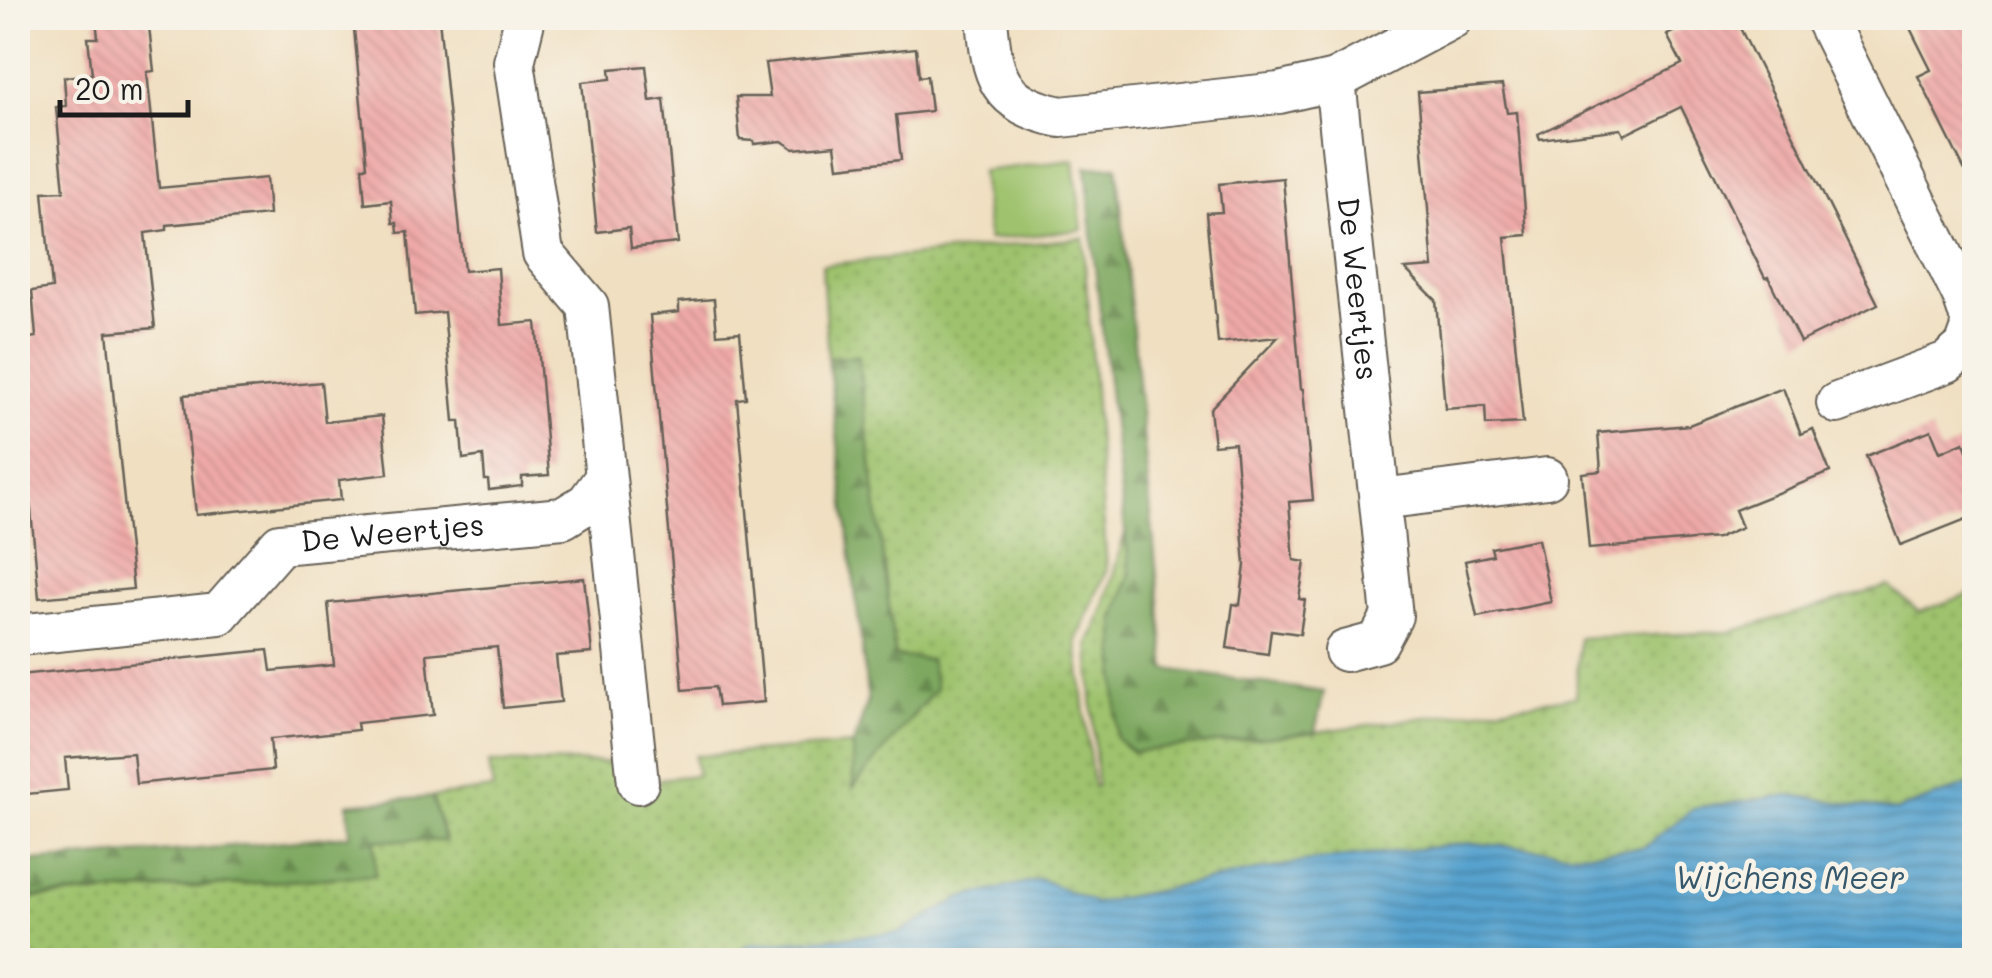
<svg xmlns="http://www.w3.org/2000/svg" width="1992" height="978" font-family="Mali,sans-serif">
<defs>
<pattern id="grass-dots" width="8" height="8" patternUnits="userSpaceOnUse" patternTransform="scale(2.5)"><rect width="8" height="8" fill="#9ec26d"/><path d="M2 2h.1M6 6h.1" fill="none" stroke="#88a65e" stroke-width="1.8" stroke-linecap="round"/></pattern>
<pattern id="forest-firs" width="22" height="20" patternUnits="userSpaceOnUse" patternTransform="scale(2.5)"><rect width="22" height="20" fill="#7ea860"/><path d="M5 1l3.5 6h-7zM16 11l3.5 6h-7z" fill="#66884e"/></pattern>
<pattern id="water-rules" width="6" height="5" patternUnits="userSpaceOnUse" patternTransform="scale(2.5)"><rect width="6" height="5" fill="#56a2ce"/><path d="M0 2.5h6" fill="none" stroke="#4683a6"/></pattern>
<pattern id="building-back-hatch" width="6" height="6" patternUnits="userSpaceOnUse" patternTransform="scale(2.5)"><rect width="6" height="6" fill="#eea9a7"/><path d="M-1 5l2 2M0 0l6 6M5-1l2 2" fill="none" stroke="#cc918f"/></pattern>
</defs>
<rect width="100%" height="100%" fill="#f7f3e8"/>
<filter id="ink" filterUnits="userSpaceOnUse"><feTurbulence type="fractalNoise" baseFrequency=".01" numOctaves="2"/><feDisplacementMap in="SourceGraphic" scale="20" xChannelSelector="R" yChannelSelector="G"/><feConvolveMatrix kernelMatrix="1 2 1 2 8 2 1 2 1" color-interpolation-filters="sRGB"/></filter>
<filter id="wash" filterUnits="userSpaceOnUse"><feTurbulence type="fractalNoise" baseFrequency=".0048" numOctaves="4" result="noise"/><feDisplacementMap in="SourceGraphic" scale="40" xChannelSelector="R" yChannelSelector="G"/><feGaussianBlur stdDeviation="2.25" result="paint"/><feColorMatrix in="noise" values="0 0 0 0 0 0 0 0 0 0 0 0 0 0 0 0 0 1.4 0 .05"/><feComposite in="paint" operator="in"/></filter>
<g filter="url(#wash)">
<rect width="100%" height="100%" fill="#f0dfc1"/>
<path fill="url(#grass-dots)" stroke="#5d6f44" stroke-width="2.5" d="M1083,238L1107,568L1077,641L1093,787L1097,786L1089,644L1101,616L1125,533L1130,575L1115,619L1117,739L1133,752L1315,732L1576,697L1579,638L1731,632L1889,586L1919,612L1974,592V783L1895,811L1790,795L1694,808L1645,848L1577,853L1471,843L1303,862L1095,903L1040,879L962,898L899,933L751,944L723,960H20L18,899L375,875L374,840H445L432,797L493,789L489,763L621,762L627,795L651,797L660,779L697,775L695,756L853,745L854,787L895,657L858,357L828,358L822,265Z"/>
<g fill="url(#forest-firs)" stroke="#4d623e" stroke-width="2.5">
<path d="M1117,166L1166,669L1324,692L1315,732L1133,752L1117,739L1115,618L1130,574L1094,258L1086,167Z"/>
<path d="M858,356L895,656L930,660L936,688L853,788V745L868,701L828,358Z"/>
<path d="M432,797L445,841L375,840V875L18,898V862L187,850L350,835L348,804Z"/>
</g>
<path fill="#9ec26d" stroke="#5d6f44" stroke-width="2.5" d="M1074,160L1082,230L988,240L981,171Z"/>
<path fill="url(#water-rules)" stroke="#395f75" stroke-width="2.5" d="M1974,783V960H723L751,944L899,933L962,898L1040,879L1095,903L1303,862L1471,843L1577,853L1644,848L1694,808L1790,795L1896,811Z"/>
<g id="blocks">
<g fill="url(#building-back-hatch)">
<path d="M96,18H148L154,71L147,72L159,188L266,178L269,215L167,225V230L145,233L155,328L107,332L133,589L39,598L18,368L26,367L23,339L36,337L32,291L52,288L43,192L64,191L56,107L66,106L64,77L92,74L88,38H98Z"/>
<path d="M353,18H439L464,271L498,268L502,325L536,322L549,475L522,477V486L489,490L488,480H485L483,456L463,459L460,421H454L444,312L415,315L408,232L398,233L397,223H393L391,201L365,204L362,167H367Z"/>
<path d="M1702,18H1735L1878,304L1800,342L1768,277L1765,278L1681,107L1624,135L1621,129L1540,139L1538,134L1682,64L1667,35Z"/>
<path d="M1905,18H1974V189L1918,76L1931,70Z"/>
<path d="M916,48L919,77L927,76L931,111L896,115L901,160L838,167L835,145L794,149L782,141L754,144V141L740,140L736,97H770L765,63Z"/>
<path d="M646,66L650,101L664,99L678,243L631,248L629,228L597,232L582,82L611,79L610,69Z"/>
<path d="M1502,85L1507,113L1517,112L1527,235L1505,237L1523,423L1486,425L1485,406L1445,409L1436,300L1405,269L1433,267L1418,92Z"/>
<path d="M1283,178L1301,389H1303L1313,500L1289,502L1294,560L1305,562L1299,599L1305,600L1300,634L1271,630L1268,654L1227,648L1233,604L1240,605L1245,565L1235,443L1214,445L1210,409L1278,337L1218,343L1206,213L1222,212L1219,184Z"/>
<path d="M714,299L717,334L740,332L746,398L737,399L764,702L718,706L715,687L683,690L650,315L679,312V302Z"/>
<path d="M321,382L325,422L382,416L388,474L339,480L341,500L196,515L184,395Z"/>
<path d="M1783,388L1801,434L1813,429L1830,472L1735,510L1742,527L1717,538L1589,549L1582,473L1601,471L1598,433L1689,425Z"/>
<path d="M1931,430L1940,452L1964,442L1974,470V516L1901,545L1866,456Z"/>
<path d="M1538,539L1551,602L1477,617L1465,561L1493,555L1491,548Z"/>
<path d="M584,578L592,653L556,656L561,702L503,708L497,647L427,654L433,715L357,723L358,730L270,739L273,770L136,784L133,753L65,758L68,790L27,794L18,675L268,650L271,671L334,665L328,603Z"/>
</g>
</g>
</g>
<g filter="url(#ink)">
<use href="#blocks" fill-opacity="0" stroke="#666056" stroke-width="2.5"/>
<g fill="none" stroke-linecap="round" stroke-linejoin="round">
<defs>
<g id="minor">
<path d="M525,18L514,62L543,253L588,306L638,783"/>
<path d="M987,18C992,77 997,103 1061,117L1279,93L1335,80L1452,18"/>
<path d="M1825,18L1963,296L1973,325L1965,347L1947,362L1837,403"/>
<path id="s1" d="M1335,80L1392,616L1378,642L1345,651"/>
<path d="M1381,499L1547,478"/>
<path id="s2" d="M18,635L219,614L280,544L563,518L587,503L605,478"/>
</g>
</defs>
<use href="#minor" stroke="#666056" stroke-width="44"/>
<use href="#minor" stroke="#fff" stroke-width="40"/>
</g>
</g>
<g text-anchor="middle" stroke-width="9" stroke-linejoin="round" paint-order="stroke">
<g font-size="30" fill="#1c1c1c" stroke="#f7f3e8">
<text dy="10" stroke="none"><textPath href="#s1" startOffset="210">De Weertjes</textPath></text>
<text dy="10" stroke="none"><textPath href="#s2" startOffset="408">De Weertjes</textPath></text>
</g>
<g font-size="32" font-style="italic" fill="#36586c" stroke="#f7f3e8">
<text x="1790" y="889">Wijchens Meer</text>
</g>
</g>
<rect width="1992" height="978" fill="none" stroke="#f7f3e8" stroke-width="60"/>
<path d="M60 100v15h128v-15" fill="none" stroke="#1c1c1c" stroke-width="5"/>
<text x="75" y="100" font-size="30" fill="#1c1c1c" stroke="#f7f3e8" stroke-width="8" paint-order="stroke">20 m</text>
</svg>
